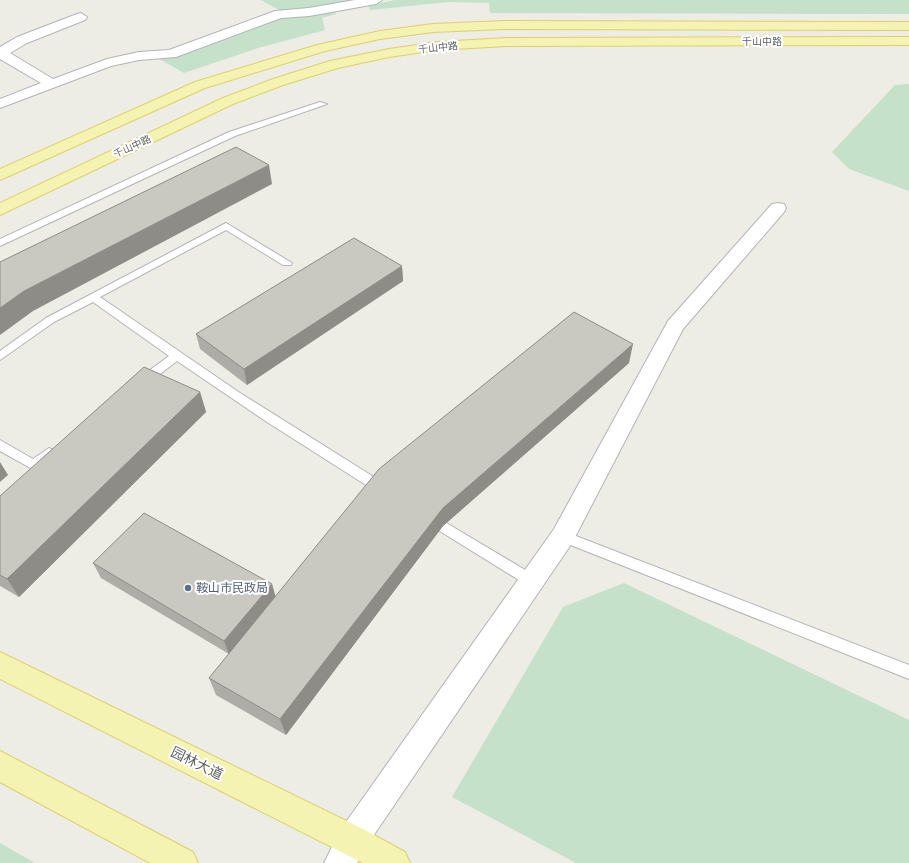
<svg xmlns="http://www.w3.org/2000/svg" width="909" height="863" font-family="'Public Sans','Noto Sans SC',sans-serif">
<rect width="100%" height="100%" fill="#edece5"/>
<g fill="#c5e1c9">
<path d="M261,0H357L334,6L336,14L322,18L325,30L258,48L184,73L154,56L281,11Z"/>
<path d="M396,0H909V14L490,13L489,3L448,2L370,10L368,5Z"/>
<path d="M909,84V191L849,169L832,152L895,85Z"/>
<path d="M624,583L909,720V863H576L452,797L563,607Z"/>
<path d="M0,843L35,863H0Z"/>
</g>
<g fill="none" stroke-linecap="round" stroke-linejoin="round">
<defs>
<g id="service">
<path d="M320,102L327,104L235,136L0,246V239L229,132Z"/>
<path d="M226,223L292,263L291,265H283L226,230L100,297L240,393L385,484L387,488L385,492L381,493L377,492L267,422L177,361L147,384H139L137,381L139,378L169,356L93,302L54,322L0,360V351L46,318Z"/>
<path d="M0,440L33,459L49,448L53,450L55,453L38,468L34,470L0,451Z"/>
<path d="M443,521L537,577L539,581L537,585L532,587L527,585L438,530L436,526L438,522Z"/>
<path d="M563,531L909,665V679L558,540L556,536L558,532Z"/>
</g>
<g id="minor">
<path d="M355,0H382L376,4L309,16L281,18L176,57L139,60L111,66L0,108V99L41,83L0,59V47L17,37L77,14L81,13L87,17L85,20L27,43L10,53L53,79L107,59L139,52L169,50L275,11L309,8Z"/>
<path d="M778,203L784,204L786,208L784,212L683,329L572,543L363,851L357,863H324L341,829L554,529L668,321L772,204Z"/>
</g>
<g id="primary">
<path d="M504,21L909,22V30L504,29L433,32L380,39L325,51L205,88L0,180V169L195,82L317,45L380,31L433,24Z"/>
<path d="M909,37V45L507,46L437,50L389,57L338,68L283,85L233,104L0,215V203L223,98L273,79L330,61L389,49L437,42L507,38Z"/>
<path d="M0,652L363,829L405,852L410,863H363L0,679Z"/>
<path d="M0,751L193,852L198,863H150L0,782Z"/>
</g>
</defs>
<use href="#service" stroke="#b2b4b8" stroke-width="2"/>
<use href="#minor" stroke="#b2b4b8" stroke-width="2"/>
<use href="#primary" stroke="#dfcf6c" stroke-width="2"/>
<use href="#service" fill="#fff" fill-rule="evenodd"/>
<use href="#minor" fill="#fff" fill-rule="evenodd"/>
<use href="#primary" fill="#f4f3b2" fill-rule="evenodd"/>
</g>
<g fill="#adaca6">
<path d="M402,266L403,281L247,385L200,349L196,334Z"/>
<path d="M629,363L443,526L286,735L216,695L209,678L229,654L101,578L93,563L272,584L275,597Z"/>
<path d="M200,392L206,412L19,597L0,586V496Z"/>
</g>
<g fill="#8d8c87">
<path d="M269,165L272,184L33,311L0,335V308L24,291Z"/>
<path d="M402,266L403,281L247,385L244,369Z"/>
<path d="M633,344L629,363L443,526L286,735L280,719L443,508Z"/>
<path d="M200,392L206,412L19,597L7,579Z"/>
<path d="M0,462L8,475L0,482Z"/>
<path d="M272,584L276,598L229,654L224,641Z"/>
</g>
<g fill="#c9c8c1" stroke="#8d8c87">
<path d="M236,147L269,165L24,291L0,308V262Z"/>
<path d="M354,238L402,266L244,369L196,334Z"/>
<path d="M574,312L633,344L443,508L280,719L209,678L379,469Z"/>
<path d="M144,367L200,392L7,579L0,575V496Z"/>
<path d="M144,513L272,584L224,641L93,563Z"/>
</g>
<circle fill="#5c6f8a" stroke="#fff" stroke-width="1.5" cx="188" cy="588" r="4"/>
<g text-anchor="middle" stroke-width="4" stroke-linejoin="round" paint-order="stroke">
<g font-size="10" fill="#5d5f63" stroke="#fff">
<text x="762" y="45">千山中路</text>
<text transform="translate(438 47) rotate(-6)" y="4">千山中路</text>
<text transform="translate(132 146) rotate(-25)" y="4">千山中路</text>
</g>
<g font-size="12" fill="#4e5e75" stroke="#fff" text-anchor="start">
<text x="196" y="592">鞍山市民政局</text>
</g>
<g font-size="14" fill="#5d5f63" stroke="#fff">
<text transform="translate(197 763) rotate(26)" y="5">园林大道</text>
</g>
</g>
</svg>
